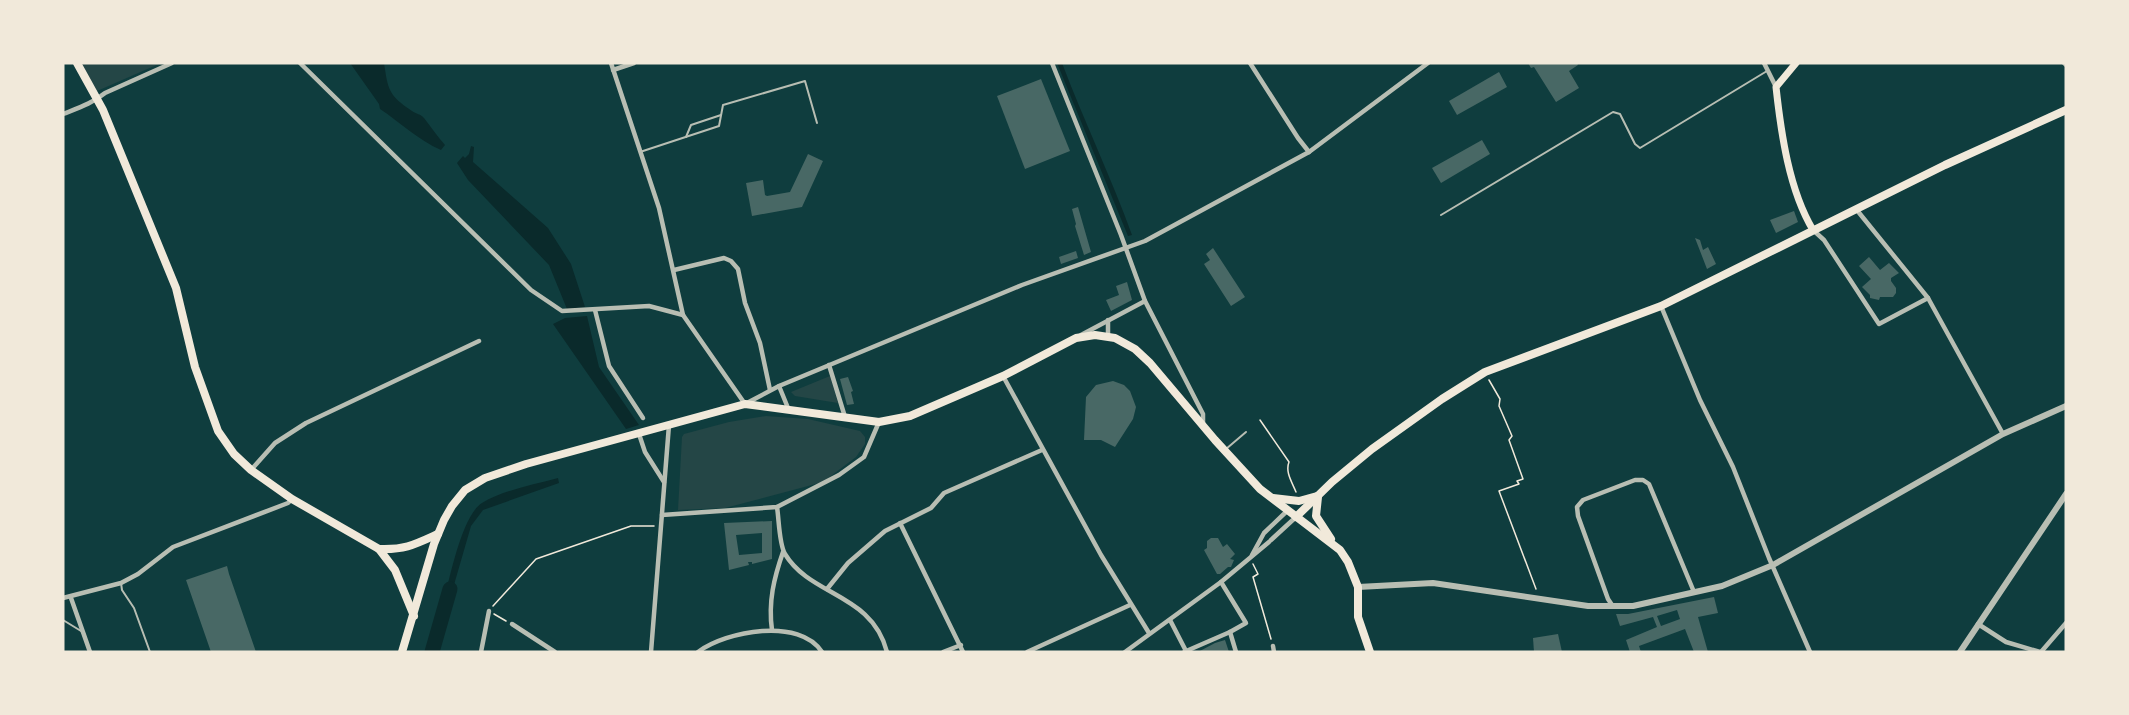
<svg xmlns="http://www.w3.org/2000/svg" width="2129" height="715" font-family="Rubik,sans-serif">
<rect width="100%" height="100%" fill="#0f3d3e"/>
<g fill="#244646">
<path d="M81,63H161L97,91Z"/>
<path d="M830,376L838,403L795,396L791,392Z"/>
<path d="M766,416L808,419L860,431L865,437V444L856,457L823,482L725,508L678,510L682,437L684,434L729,422Z"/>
</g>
<g fill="#0a2a2b">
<path d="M350,63H384C388,89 388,95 412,111C416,114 421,114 424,118C431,127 437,136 445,145L441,150C418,140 401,123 380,109L379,104Z"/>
<path d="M1057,63H1062C1084,121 1111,177 1132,235L1128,236Z"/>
<path d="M471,146L474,147L473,162L548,228L571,264L585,307L567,309L549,265L468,180L457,163L463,156L465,158L469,154Z"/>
<path d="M587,316L599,367L639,425L626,429L553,324L565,318Z"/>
<path d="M558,478L559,483L483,510L471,526L447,609L442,607C449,583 461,516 482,503C503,490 533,485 558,478Z"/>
</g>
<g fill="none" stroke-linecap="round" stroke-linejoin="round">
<path stroke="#0a2a2b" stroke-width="15" d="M432,652L450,589"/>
</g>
<g fill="#486865" fill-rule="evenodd">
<path d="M1528,63H1577L1578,65L1569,71L1579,88L1556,102L1534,67L1531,68Z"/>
<path d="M1499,72L1507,87L1457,115L1449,101Z"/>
<path d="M1041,79L1070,151L1025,169L997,96Z"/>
<path d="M1482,140L1490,154L1441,183L1432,168Z"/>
<path d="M808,154L823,161L802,207L752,216L746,183L763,180L765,195L767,196L790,192Z"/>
<path d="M1078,207L1091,252L1084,255L1075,226L1076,224L1072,209Z"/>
<path d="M1794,211L1798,222L1776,233L1770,220Z"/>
<path d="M1695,238L1700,240L1703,250L1708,247L1716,264L1707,269Z"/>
<path d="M1213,248L1245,297L1231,306L1204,264L1210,260L1206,254Z"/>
<path d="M1076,251L1078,258L1061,264L1059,257Z"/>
<path d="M1869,257L1880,270L1889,263L1899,273L1891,278V281L1896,288V293L1893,297H1880L1879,300L1870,298V295L1862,287L1871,279L1859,266Z"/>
<path d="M1127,282L1132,300L1111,311L1106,300L1119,295L1116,286Z"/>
<path d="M848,377L853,391L851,392L854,404L847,405L840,379Z"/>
<path d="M1113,381L1124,385L1130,391L1136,407L1133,419L1115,447L1101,440H1084L1086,397L1096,385Z"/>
<path d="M772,521V559L752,564V562H748L749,565L729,570L724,523ZM762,533V553L739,555L736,535Z"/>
<path d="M1211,538H1218L1223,547L1227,544L1235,554L1230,559L1234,560L1231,567H1228L1220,574H1217L1204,550L1207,548V541Z"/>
<path d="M227,566L229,574L256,652H211L186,580Z"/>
<path d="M1714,597L1718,613L1698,617L1708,652H1694L1685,629L1639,646L1641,652H1630L1626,640L1657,627L1653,617L1620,626L1616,614H1628ZM1677,610L1680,619L1661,626L1657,616Z"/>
<path d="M1558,634L1562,652H1534L1533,638Z"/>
<path d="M1225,640L1229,652H1198L1215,643Z"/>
</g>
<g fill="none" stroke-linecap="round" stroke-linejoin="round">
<g stroke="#f1e9da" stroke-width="1.5">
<path d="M1489,380L1500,399L1499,406L1512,436L1509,440L1523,479L1517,481L1519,484L1499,491L1536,589"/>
<path d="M1260,420L1289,462C1285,472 1292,482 1296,492"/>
<path d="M1253,564L1258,574L1253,577L1271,639"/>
<path d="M493,606L536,559L631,526H654"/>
<path d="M494,614L506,621"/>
</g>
<g stroke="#b8beb3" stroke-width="2">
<path d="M686,137L691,125L721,115"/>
<path d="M640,152L719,126L723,105L805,81L817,123"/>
<path d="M1441,215L1613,112L1620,114L1635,144L1640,148L1767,71"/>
<path d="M1226,449L1246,432"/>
<path d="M121,583L122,590L134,608L150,652"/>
<path d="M63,620L81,631"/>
</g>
<g stroke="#b8beb3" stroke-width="4.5">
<path d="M300,63L531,290L562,311L649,306L683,315"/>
<path d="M611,63L659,208L683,315L745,404L779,386L1022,285L1145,241L1309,152L1428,63"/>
<path d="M1052,63L1121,235L1145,301L1203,414V425"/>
<path d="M1250,63L1298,138L1309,152"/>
<path d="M1764,63L1776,87"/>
<path d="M2064,63L2066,65"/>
<path d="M613,70L634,63"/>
<path d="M63,114C78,108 93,103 105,93L172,63"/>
<path d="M1856,209L1928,298L2003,434"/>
<path d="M1813,230L1824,240L1879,324L1928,298"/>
<path d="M674,270L724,258L731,261L738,269L745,303L760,343L770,390"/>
<path d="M1661,306L1700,400L1733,467L1769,558L1810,652"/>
<path d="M595,310L609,366L643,418"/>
<path d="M1081,335L1145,301"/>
<path d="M1108,336V320"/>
<path d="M829,365L845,417"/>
<path d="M1003,376L1101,555L1149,633"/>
<path d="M779,386L788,408"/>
<path d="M639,434L645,452L664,482"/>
<path d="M251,470L275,443L306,423L479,341"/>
<path d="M777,507C779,519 779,544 785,554C811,597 872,593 887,652"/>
<path d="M662,515L777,507L839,475L864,457L879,422"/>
<path d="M900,523L963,652"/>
<path d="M1271,540L1296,517"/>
<path d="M1252,555L1264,533L1287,511"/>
<path d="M827,589L848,563L885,531L931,508L944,493L1042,450"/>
<path d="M63,598L121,583L138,574L173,547L288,503L292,499"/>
<path d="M71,598L90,652"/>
<path d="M1612,605L1608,599L1578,516L1577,507L1583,500L1635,480H1643L1649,484L1694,592"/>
<path d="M1170,620L1186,651"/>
<path d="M512,624L555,652"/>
<path d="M1978,624L2006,642L2040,652"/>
<path d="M772,630C768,602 774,578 783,552"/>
<path d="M1230,632L1236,652"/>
<path d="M1273,646L1274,652"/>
<path d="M481,652L489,611"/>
<path d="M651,652L669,425"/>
<path d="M698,652C726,631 800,617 822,652"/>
<path d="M943,652L961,645"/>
<path d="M1027,652L1130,605"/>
<path d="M1125,652L1221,582L1269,542"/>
<path d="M1184,652L1230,632L1246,623L1221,582"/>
<path d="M2041,652L2066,623"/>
</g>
<g stroke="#b8beb3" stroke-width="6">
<path d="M1358,587L1433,583L1588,606H1633L1722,586L1773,565L2003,434L2066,406"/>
<path d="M1960,652L2066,494"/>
</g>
<path stroke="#f1e9da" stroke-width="7" d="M1796,63L1776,87C1781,133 1789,190 1813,230"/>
<g stroke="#f1e9da" stroke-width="8">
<path d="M77,63L103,110L176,288L195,367L218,431L234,454L251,470L292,499L379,549L395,570L414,616"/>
<path d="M1318,497L1316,516L1331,539"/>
<path d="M1273,498L1299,501L1317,496"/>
<path d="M1296,517L1332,482L1372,449L1442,399L1485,372L1661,306L1945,165L2066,110"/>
<path d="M379,549C405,550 414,545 438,534"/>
<path d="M402,652L434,544L444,520L452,506L465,490L485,478L526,464L745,404L879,422L910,416L1003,376L1076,338L1095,335L1115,338L1135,349L1150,363L1215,440L1260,489L1340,550L1348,562L1358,587V617L1370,652"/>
</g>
</g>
<rect width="2129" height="715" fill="none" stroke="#f1e9da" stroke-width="129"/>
</svg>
